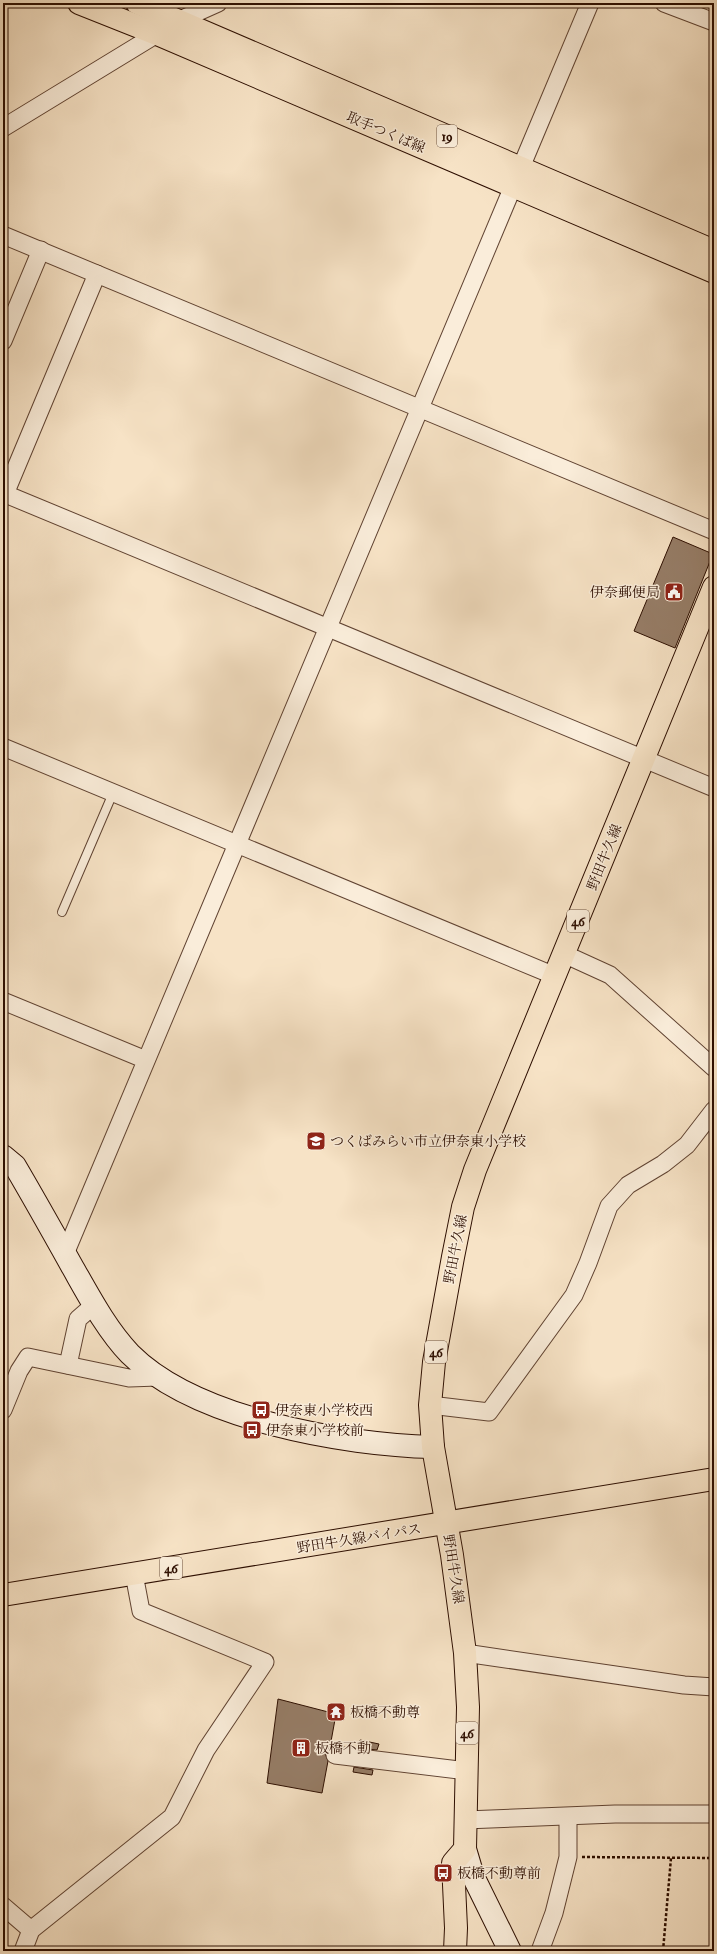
<svg xmlns="http://www.w3.org/2000/svg" width="717" height="1954" font-family="'IM FELL Double Pica','Noto Serif JP',serif">
<rect width="100%" height="100%" fill="#f7e3c6"/>
<filter id="stains"><feTurbulence type="fractalNoise" baseFrequency=".005" numOctaves="4"/><feColorMatrix values="0 0 0 0 .2 0 0 0 0 .09 0 0 0 0 .02 0 0 0 .5 -.17"/></filter>
<radialGradient id="worn" r=".72"><stop offset=".6" stop-color="#630" stop-opacity="0"/><stop offset="1" stop-color="#630" stop-opacity=".3"/></radialGradient>
<g fill="#967d67" stroke="#2d0e00">
<path d="M673,537L713,554L675,648L634,631Z"/>
<path d="M278,1699L336,1714L330,1747L325,1753L328,1761L322,1793L267,1783Z"/>
<path d="M360,1740L379,1744L377,1750L359,1748Z"/>
<path d="M354,1767L373,1770L372,1775L353,1772Z"/>
</g>
<g fill="none" stroke-linecap="round" stroke-linejoin="round">
<defs>
<path id="lane" d="M62,912L113,793"/>
<g id="street">
<path d="M664,3L714,22"/>
<path d="M3,128L180,20L218,3"/>
<path d="M3,235L714,531"/>
<path d="M3,341L41,250"/>
<path d="M3,493L714,788"/>
<path d="M5,494L97,274"/>
<path d="M3,747L555,976"/>
<path d="M564,954L610,975L714,1068"/>
<path d="M3,1001L146,1060"/>
<path d="M65,1254L590,3"/>
<path d="M68,1365L78,1319L94,1305"/>
<path d="M430,1405L489,1412L574,1295L588,1263L609,1206L628,1185L663,1164L687,1145L714,1110"/>
<path d="M3,1410L19,1371L28,1357L129,1378L158,1377"/>
<path d="M465,1653L684,1685L714,1687"/>
<path d="M335,1755L467,1771"/>
<path d="M465,1820L615,1814H714"/>
<path d="M3,1906L31,1930"/>
<path d="M23,1951L31,1930L172,1817L206,1750L265,1662L141,1611L134,1574"/>
<path d="M540,1951L554,1913L568,1857V1817"/>
</g>
<g id="secondary">
<path d="M3,1156L15,1166C35,1200 54,1234 73,1268C90,1298 107,1330 130,1354C195,1419 344,1445 433,1447"/>
<path d="M465,1849L473,1876L510,1951"/>
</g>
<g id="primary">
<path d="M79,3L157,34L714,272"/>
<path d="M137,3L714,251"/>
<path d="M3,1595L714,1479"/>
<path d="M455,1951L456,1928L453,1863L465,1849L468,1707L465,1653L452,1555L433,1447L430,1405L434,1362L453,1257L463,1207L475,1170L714,587"/>
</g>
</defs>
<use href="#lane" stroke="#604332" stroke-width="10"/>
<use href="#street" stroke="#604332" stroke-width="19"/>
<use href="#secondary" stroke="#2d0e00" stroke-width="24"/>
<use href="#primary" stroke="#2d0e00" stroke-width="24"/>
<g stroke="#2d0e00" stroke-width="2.5" stroke-dasharray="3 2" stroke-linecap="butt">
<path d="M582,1857L714,1858"/>
<path d="M663,1951L671,1858"/>
</g>
<use href="#lane" stroke="#faedda" stroke-width="8"/>
<use href="#street" stroke="#faedda" stroke-width="17"/>
<use href="#secondary" stroke="#faedda" stroke-width="22"/>
<use href="#primary" stroke="#f7e3c6" stroke-width="22"/>
</g>
<defs>
<symbol id="civic-square" viewBox="-11 -11 22 22"><rect x="-9" y="-9" width="18" height="18" rx="4" fill="#8f2418" stroke="#faedda"/><path d="M-.6-6.5H3V-4.5H.6V-3L4-1V1h2V6H-6V1h2V-1L-.6-3ZM-1.2 2.5V6h2.4V2.5Z" fill="#fff"/></symbol>
<symbol id="school-square" viewBox="-11 -11 22 22"><rect x="-9" y="-9" width="18" height="18" rx="4" fill="#8f2418" stroke="#faedda"/><path d="M0-5L7-2L0 1L-7-2ZM-4 1L0 2.5L4 1V4Q0 6-4 4Z" fill="#fff"/></symbol>
<symbol id="bus-square" viewBox="-11 -11 22 22"><rect x="-9" y="-9" width="18" height="18" rx="4" fill="#8f2418" stroke="#faedda"/><path d="M-5-6H5V4H4V6H2V4H-2V6H-4V4H-5ZM-3.5-4V0h7V-4ZM-3.5 1.2v1.5H-2V1.2ZM2 1.2v1.5H3.5V1.2Z" fill="#fff"/></symbol>
<symbol id="temple-square" viewBox="-11 -11 22 22"><rect x="-9" y="-9" width="18" height="18" rx="4" fill="#8f2418" stroke="#faedda"/><path d="M0-6L5-2H3V0L6.5 2.5H4V6H1.5V3h-3V6H-4V2.5H-6.5L-3 0V-2H-5Z" fill="#fff"/></symbol>
<symbol id="building-square" viewBox="-11 -11 22 22"><rect x="-9" y="-9" width="18" height="18" rx="4" fill="#8f2418" stroke="#faedda"/><path d="M-4-6H4V6H1V3H-1V6H-4ZM-2.5-4.3h1.7v1.8h-1.7ZM.8-4.3h1.7v1.8H.8ZM-2.5-1h1.7V.8h-1.7ZM.8-1h1.7V.8H.8Z" fill="#fff"/></symbol>
</defs>
<g fill-rule="evenodd">
<use href="#civic-square" x="663" y="581" width="22" height="22"/>
<use href="#school-square" x="305" y="1130" width="22" height="22"/>
<use href="#bus-square" x="250" y="1399" width="22" height="22"/>
<use href="#bus-square" x="241" y="1419" width="22" height="22"/>
<use href="#temple-square" x="325" y="1701" width="22" height="22"/>
<use href="#building-square" x="290" y="1737" width="22" height="22"/>
<use href="#bus-square" x="432" y="1862" width="22" height="22"/>
</g>
<g text-anchor="middle" stroke-width="3" stroke-linejoin="round" paint-order="stroke">
<g fill="#faedda" stroke="#6a5141" stroke-width="1">
<rect x="437" y="125" width="20" height="22" rx="3"/>
<rect x="567" y="910" width="22" height="22" rx="3"/>
<rect x="425" y="1341" width="22" height="22" rx="3"/>
<rect x="160" y="1557" width="22" height="22" rx="3"/>
<rect x="456" y="1722" width="22" height="22" rx="3"/>
</g>
<g font-size="13" font-weight="bold" fill="#2d0e00">
<text x="447" y="141">19</text>
<text x="578" y="926">46</text>
<text x="436" y="1357">46</text>
<text x="171" y="1573">46</text>
<text x="467" y="1738">46</text>
</g>
<g font-size="14" fill="#2d0e00" stroke="#faedda">
<text transform="translate(386 132) rotate(23)" y="5">取手つくば線</text>
<text transform="translate(604 857) rotate(-68)" y="5">野田牛久線</text>
<text transform="translate(455 1249) rotate(-79)" y="5">野田牛久線</text>
<text transform="translate(359 1538) rotate(-9)" y="5">野田牛久線バイパス</text>
<text transform="translate(454 1569) rotate(81)" y="5">野田牛久線</text>
</g>
<g font-size="14" fill="#2d0e00" stroke="#faedda" text-anchor="start">
<text x="660" y="597" text-anchor="end">伊奈郵便局</text>
<text x="330" y="1146">つくばみらい市立伊奈東小学校</text>
<text x="275" y="1415">伊奈東小学校西</text>
<text x="266" y="1435">伊奈東小学校前</text>
<text x="350" y="1717">板橋不動尊</text>
<text x="315" y="1753">板橋不動</text>
<text x="457" y="1878">板橋不動尊前</text>
</g>
</g>
<rect width="717" height="1954" fill="none" stroke="#f7e3c6" stroke-width="16"/>
<rect x="4" y="4" width="709" height="1946" fill="none" stroke="#2d0e00" stroke-width="2"/>
<rect x="8" y="8" width="701" height="1938" fill="none" stroke="#2d0e00"/>
<rect width="100%" height="100%" filter="url(#stains)"/>
<rect width="100%" height="100%" fill="url(#worn)"/>
</svg>
